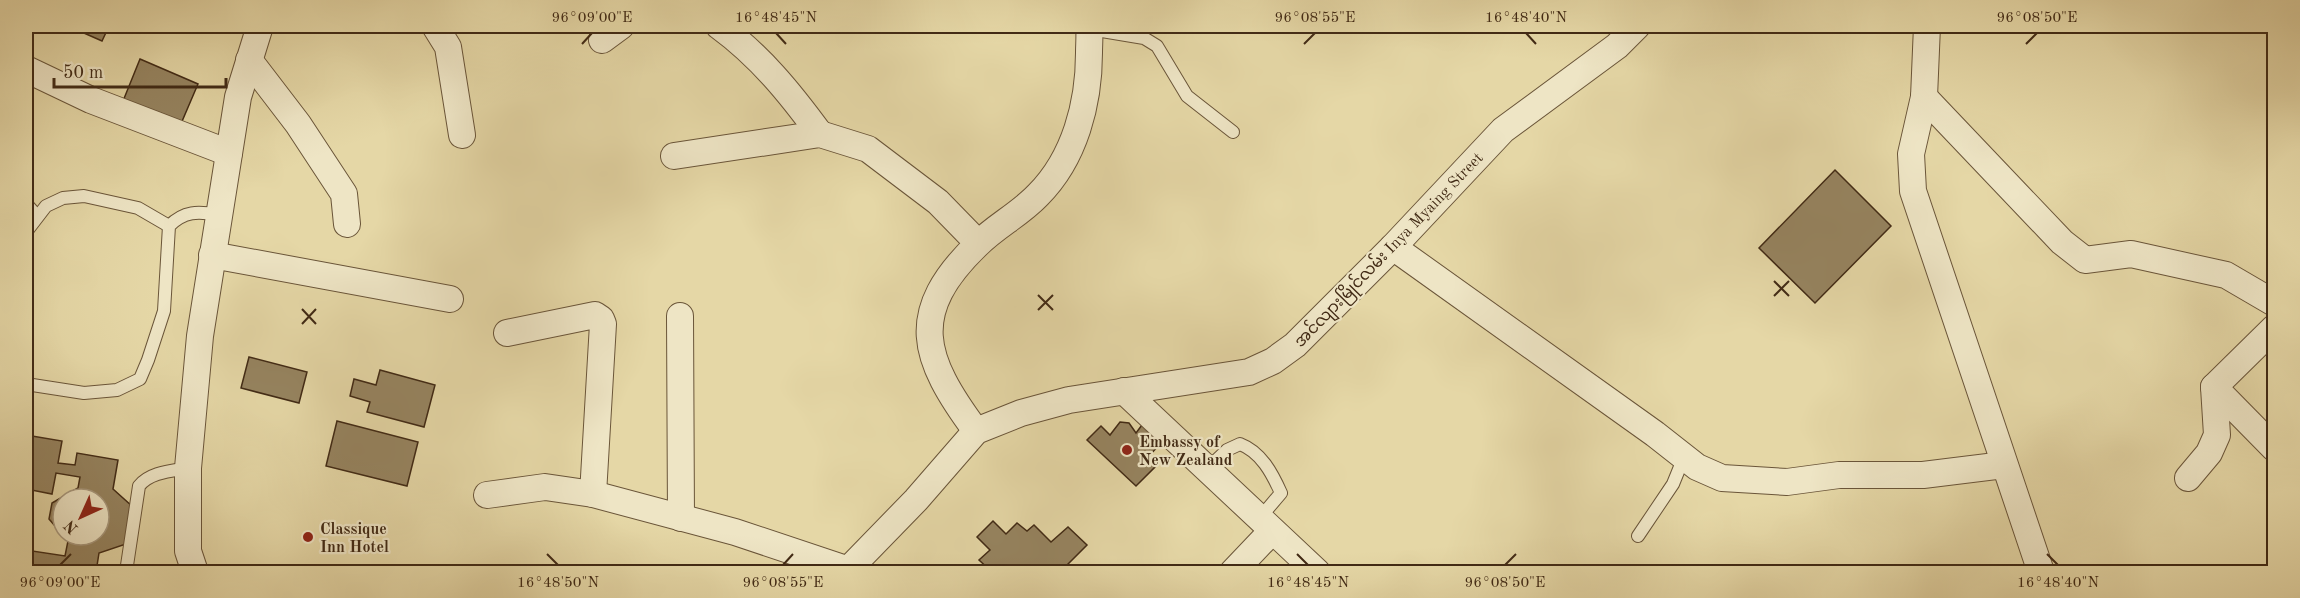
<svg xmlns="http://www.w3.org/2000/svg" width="2300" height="598" font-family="'Old Standard TT','Noto Sans Myanmar',serif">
<rect width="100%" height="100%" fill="#e5d7a6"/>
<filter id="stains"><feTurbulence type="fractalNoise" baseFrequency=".00333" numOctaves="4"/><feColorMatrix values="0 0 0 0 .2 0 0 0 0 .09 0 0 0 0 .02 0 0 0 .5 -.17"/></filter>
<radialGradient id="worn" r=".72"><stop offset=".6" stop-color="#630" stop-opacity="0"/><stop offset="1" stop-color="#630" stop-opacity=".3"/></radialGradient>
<g fill="#968460" stroke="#412a15" stroke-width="1.5" fill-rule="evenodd">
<path d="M68,26H109L102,41Z"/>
<path d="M140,59L198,84L180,126L123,101Z"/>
<path d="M1835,170L1891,226L1815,303L1759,248Z"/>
<path d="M249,357L307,372L299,403L241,388Z"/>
<path d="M380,370L435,385L424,427L367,412L370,402L350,396L354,379L376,385Z"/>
<path d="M337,421L418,442L407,486L326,466Z"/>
<path d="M1120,422L1129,423L1136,433L1142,425L1160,444L1149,456L1155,467L1136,486L1087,440L1101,426L1110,435Z"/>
<path d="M26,435L62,441L58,463L75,465L77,453L118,460L113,489L133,507L126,544L99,553L96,572H26V550L65,556L68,541L49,519L52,503L78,488L80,477L56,473L52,494L26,489ZM63,499H99V535H63Z"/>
<path d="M993,521L1006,534L1017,523L1027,531L1034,525L1051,542L1068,527L1087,545L1060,572H992L979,560L990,550L977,537Z"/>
</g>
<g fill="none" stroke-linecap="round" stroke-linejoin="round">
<defs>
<g id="service">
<path d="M1090,29L1144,38L1157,46L1187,96L1233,132"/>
<path d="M26,205L29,207L37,216"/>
<path d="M26,232L46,206L63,198L84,196L138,208L169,226"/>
<path d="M26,384L84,393L117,390L140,379L148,360L164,311L169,226C184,211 198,211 218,215"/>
<path d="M1207,469L1227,450L1240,444C1261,452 1272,473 1281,493L1259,519"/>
<path d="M1638,536L1673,484L1684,457"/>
<path d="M126,572L139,486C150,472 172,471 188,468"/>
</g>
<g id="minor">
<path d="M435,26L448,47L462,135"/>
<path d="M719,26C760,56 790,93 820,134"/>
<path d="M1927,26L1924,97L1911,154L1913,191L2041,572"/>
<path d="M602,40L621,26"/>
<path d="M249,60L298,124L344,194L347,224"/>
<path d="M26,69L91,100L229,153"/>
<path d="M1924,97L2062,242L2085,260L2131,254L2226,275L2274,303"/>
<path d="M674,156L820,134L868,149L938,202L978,243"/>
<path d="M1393,247L1655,434L1697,467L1722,478L1787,482L1839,475H1923L2004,465"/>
<path d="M212,255L450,299"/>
<path d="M680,316L681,518"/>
<path d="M507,333L595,315L601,319L603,324L593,494"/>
<path d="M2214,387L2274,448"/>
<path d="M1124,391L1317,572"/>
<path d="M976,431C922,358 906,313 978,244C996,226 1020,214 1038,195C1075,158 1089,103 1089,53C1089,44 1090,34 1089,26"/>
<path d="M2188,478L2209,453L2217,435L2214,387L2274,328"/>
<path d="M487,495L545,487L593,494L735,532L849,570"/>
<path d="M195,572L188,551V468L200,336L238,97L260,26"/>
<path d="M846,572L916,500L976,431L1021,413L1069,400L1249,372L1273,361L1295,345L1393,247L1503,130L1617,46L1637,26"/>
<path d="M1233,572L1272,531"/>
</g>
</defs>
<use href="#service" stroke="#6a5539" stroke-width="14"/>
<use href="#minor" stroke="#6a5539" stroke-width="28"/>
<use href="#service" stroke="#eee5c5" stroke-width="12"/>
<use href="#minor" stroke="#eee5c5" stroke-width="26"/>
</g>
<path fill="none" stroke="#412a15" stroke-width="2" d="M776,33L786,44M1526,33L1536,44M582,44L592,33M1304,44L1315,33M2026,44L2037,33M1774,281L1789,296M1038,295L1053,310M1774,296L1789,281M302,309L316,324M1038,310L1053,295M302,324L316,309M547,554L558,565M1297,554L1308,565M2047,554L2058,565M60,565L71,554M783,565L793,554M1505,565L1516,554"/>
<g fill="#8f2418" stroke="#eee5c5" stroke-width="2">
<circle cx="1127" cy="450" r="6"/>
<circle cx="308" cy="537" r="6"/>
</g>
<g text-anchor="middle" stroke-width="4.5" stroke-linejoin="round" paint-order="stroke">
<g font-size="16" fill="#412a15" stroke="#eee5c5">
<text transform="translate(1388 249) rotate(-46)" y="6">အင်လျားမြိုင်လမ်း Inya Myaing Street</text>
</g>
<g font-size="16" font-weight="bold" fill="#412a15" stroke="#eee5c5" text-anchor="start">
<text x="1139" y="447">Embassy of<tspan x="1139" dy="18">New Zealand</tspan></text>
<text x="320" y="534">Classique<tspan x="320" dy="18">Inn Hotel</tspan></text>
</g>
</g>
<rect width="2300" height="598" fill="none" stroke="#e5d7a6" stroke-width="66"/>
<g transform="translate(81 517) rotate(225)"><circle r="28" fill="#eee5c5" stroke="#a99a7f" stroke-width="1.5"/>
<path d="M0-4.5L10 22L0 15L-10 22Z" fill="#8f2418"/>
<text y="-9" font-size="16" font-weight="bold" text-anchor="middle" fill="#412a15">N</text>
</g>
<path d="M54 78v9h172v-9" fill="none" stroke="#412a15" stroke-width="3"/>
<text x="63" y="78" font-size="18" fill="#412a15" stroke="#eee5c5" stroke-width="4.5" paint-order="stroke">50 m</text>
<rect x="33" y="33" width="2234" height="532" fill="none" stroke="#412a15" stroke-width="2"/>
<g font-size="15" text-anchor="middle" fill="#412a15">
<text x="592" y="22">96°09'00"E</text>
<text x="776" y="22">16°48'45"N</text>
<text x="1315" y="22">96°08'55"E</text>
<text x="1526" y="22">16°48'40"N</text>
<text x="2037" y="22">96°08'50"E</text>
<text x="60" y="587">96°09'00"E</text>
<text x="558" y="587">16°48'50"N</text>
<text x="783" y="587">96°08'55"E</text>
<text x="1308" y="587">16°48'45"N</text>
<text x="1505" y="587">96°08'50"E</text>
<text x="2058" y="587">16°48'40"N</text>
</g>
<rect width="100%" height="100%" filter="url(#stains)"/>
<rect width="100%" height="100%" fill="url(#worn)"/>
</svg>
